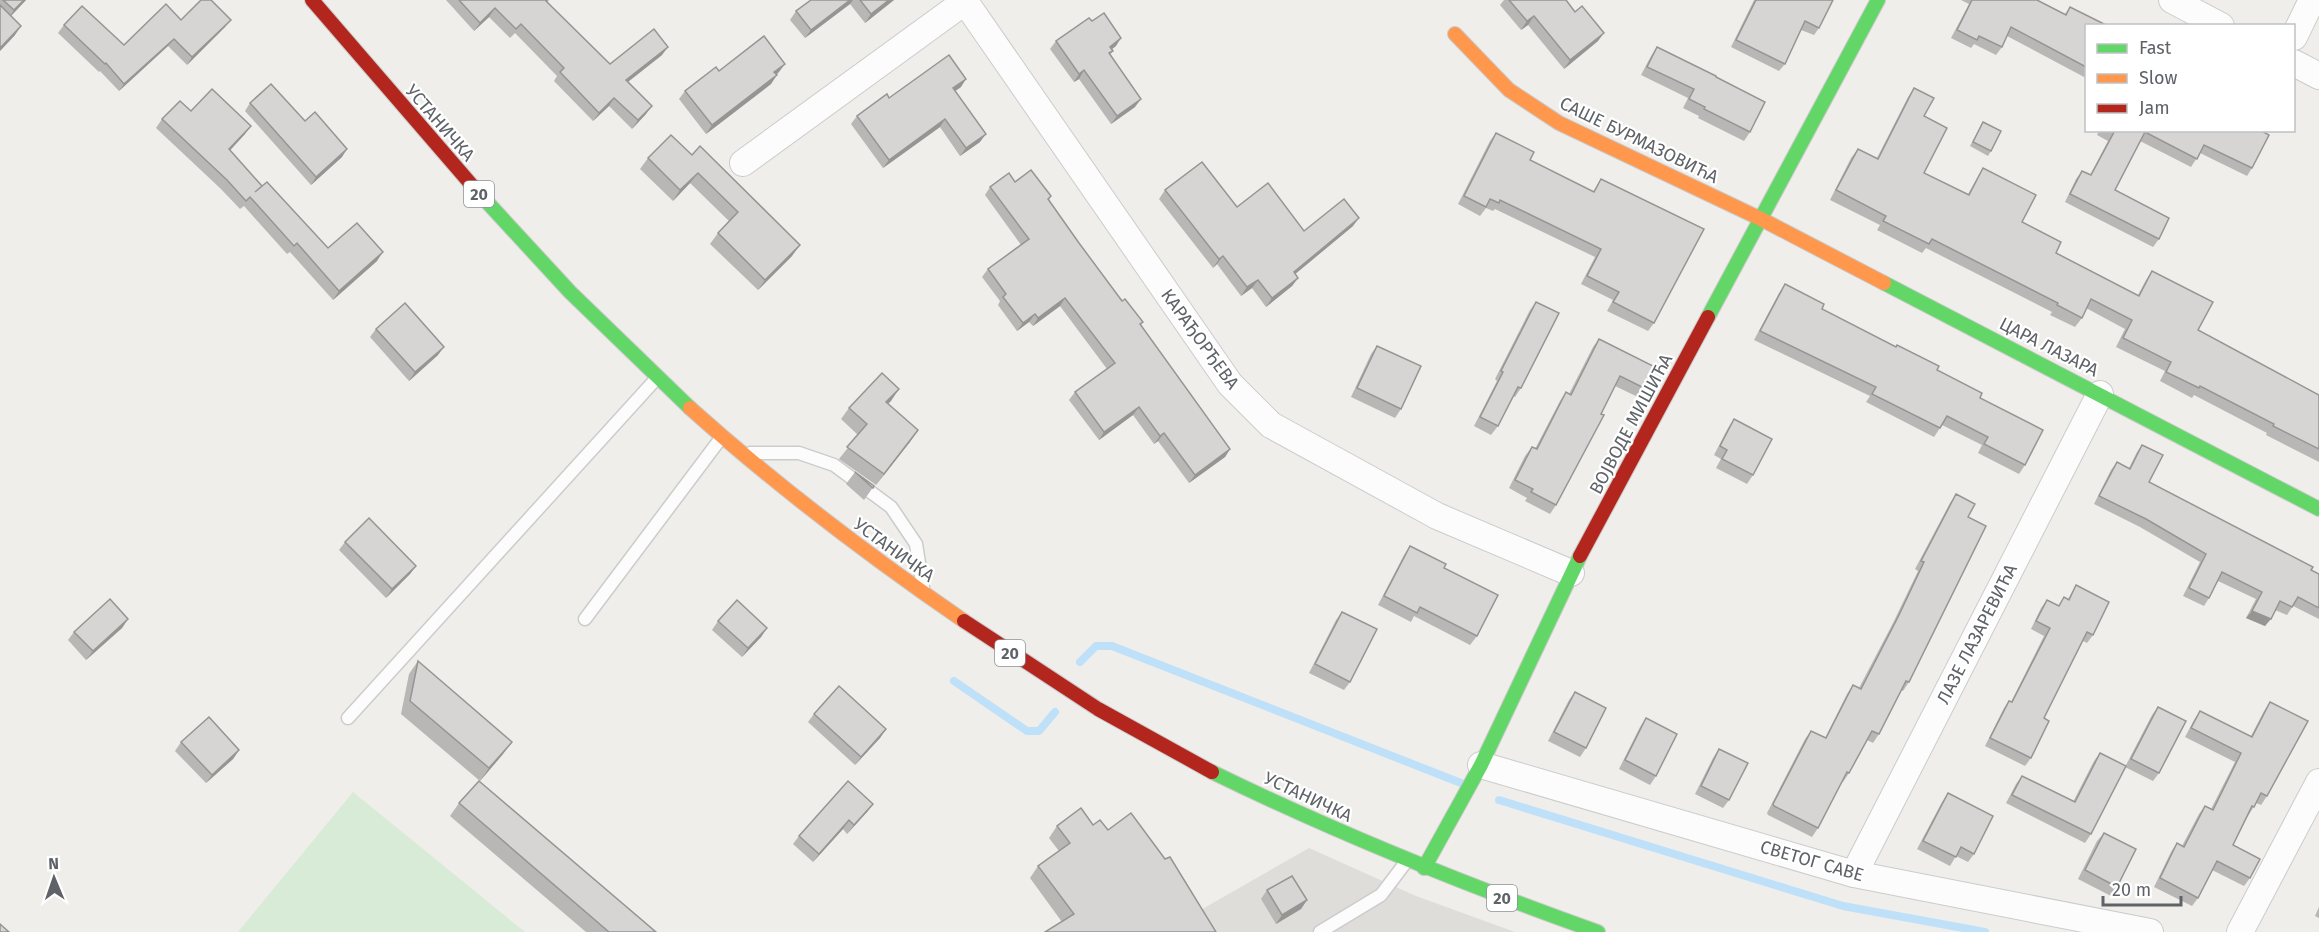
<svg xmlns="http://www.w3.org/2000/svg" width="2319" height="932" font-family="'Fira Sans',sans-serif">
<rect width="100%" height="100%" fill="#efeeea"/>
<path fill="#dfddda" d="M1309,848L1416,896L1515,932H1162Z"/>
<path fill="#d8ebd6" d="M353,792L525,932H238Z"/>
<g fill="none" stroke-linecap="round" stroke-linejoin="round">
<g stroke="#bfe0f9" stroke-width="8">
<path d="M1080,662L1096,646H1112L1461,783"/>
<path d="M954,681L1027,731H1039L1055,712"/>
<path d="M1499,800L1843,906L1985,932"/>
</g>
<defs>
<g id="lane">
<path d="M750,453H799L834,465L891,507L916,544L923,588"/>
<path d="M585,619L721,438"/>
<path d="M348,718L656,379"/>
<path d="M1320,932L1381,895L1406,862"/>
</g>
<g id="street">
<path d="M964,0L1230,384L1271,425L1437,516L1571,573"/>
<path d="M2172,0L2221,26"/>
<path d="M2294,37L2312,0"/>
<path d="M2294,63L2319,76"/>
<path d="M743,163L967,0"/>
<path d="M1481,765L1854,874L2150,932"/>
<path d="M1854,874L2100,394"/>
<path d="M2240,932L2319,782"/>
</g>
<g id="fast">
<path d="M476,190L570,292L690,408"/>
<path d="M1884,283L2319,509"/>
<path d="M1708,317L1878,0"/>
<path d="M1212,772C1337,833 1466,885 1598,932"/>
<path d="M1424,868L1481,765L1580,556"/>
</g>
<g id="slow">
<path d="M1455,34L1509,90L1559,123L1761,219L1884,283"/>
<path d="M690,408C777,486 868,555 964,621"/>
</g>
<g id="jam">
<path d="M312,0L476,190"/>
<path d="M1580,556L1708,317"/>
<path d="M964,621L1098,709L1212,772"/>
</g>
</defs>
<use href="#lane" stroke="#cbcccc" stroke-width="15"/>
<use href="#street" stroke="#cbcccc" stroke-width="28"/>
<use href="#fast" stroke="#cacacb" stroke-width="16"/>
<use href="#slow" stroke="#cacacb" stroke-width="16"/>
<use href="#jam" stroke="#cacacb" stroke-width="16"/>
<use href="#lane" stroke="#fdfcfc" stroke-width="12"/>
<use href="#street" stroke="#fdfcfc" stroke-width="26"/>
<use href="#fast" stroke="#63d668" stroke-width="14"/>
<use href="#slow" stroke="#ff974d" stroke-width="14"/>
<use href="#jam" stroke="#b3261e" stroke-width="14"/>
</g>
<g fill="#b8b7b5">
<path d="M0,0H26L11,16L15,35L0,51Z"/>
<path d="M446,0H549L547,3L610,64L662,55L628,82L646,114L632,129L609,106L593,121L554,81L557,76L515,33L510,38L489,17L474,31Z"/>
<path d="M811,0H894L865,23L850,4L805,38L790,20L796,11Z"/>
<path d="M1504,0H1566L1598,41L1564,69L1528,25L1521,30L1500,5Z"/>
<path d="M1754,0H1833L1819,28L1814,35L1801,30L1785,64L1779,71L1731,47Z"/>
<path d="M1961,0H2037L2065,14L2070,7L2086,26V78L2007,36L2002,47L1996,55L1974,44L1971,48L1951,38L1969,4Z"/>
<path d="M181,20L225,27L187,65L168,46L119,91L100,71L99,72L58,33L64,25L124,45Z"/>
<path d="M1092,21L1116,46L1112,49L1113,51L1110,55L1135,107L1111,124L1079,79L1074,82L1050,49L1056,41Z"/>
<path d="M1657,47L1716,77L1750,132L1744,141L1698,118L1699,116L1683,108L1688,98L1641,75L1651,56Z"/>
<path d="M779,72L776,75L771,84L706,134L679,99L685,91Z"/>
<path d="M961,87L955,91L980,142L960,156L940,127L883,168L851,124L857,116L889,98Z"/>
<path d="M1914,88L1924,116V173L1968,194L1977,178L1983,168L2022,222L2056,253L2138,295L2146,280L2152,271L2198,330L2319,395V462L2266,435L2267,433L2194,395L2192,398L2160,381L2165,371L2116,347L2125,329L2086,308L2082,318L2075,327L2050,315L2052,312L1926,248L1922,253L1877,230L1880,225L1830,200L1851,158L1858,149L1877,158L1908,97Z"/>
<path d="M250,103L305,121L342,157L311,185L245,111Z"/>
<path d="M191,111L245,134L230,150L262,186L328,248L377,261L333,300L290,252L287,254L244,206L240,209L221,189L156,128L162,119Z"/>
<path d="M1983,122L1991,151L1988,156L1970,146Z"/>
<path d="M2099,130H2260L2252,168L2247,176L2200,153L2191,167L2140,141L2115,190L2159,239L2153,247L2065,202L2076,179L2082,171L2090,175L2108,141L2097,135Z"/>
<path d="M1496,133L1530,160L1593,192L1601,179L1654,323L1648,331L1607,311L1613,300L1581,284L1595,257L1495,209L1493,211L1486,208L1480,216L1458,204L1490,141Z"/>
<path d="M671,135L792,256L758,290L710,244L718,233L729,221L690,183L673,201L640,169L648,158Z"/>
<path d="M1015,182L1051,196L1049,200L1079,243L1122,301L1143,322L1141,325L1230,449L1225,457L1189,483L1158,441L1154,444L1133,415L1099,440L1069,400L1075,392L1107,369L1060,306L1033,326L1029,322L1017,331L998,305L1000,301L982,277L988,269L1021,245L985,195L990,187Z"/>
<path d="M1165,190L1237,207L1304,231L1353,226L1295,274L1298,278L1292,286L1266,307L1252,288L1241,296L1217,264L1213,268L1159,199Z"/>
<path d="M1785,284L1822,309L1937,370L1980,398L2025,465L2019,474L1978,453L1982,445L1942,425L1934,437L1866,402L1870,396L1754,340L1779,293Z"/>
<path d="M1536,302L1521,388L1515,397L1513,396L1498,426L1491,435L1474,426L1497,381L1495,379L1530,310Z"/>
<path d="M376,329L438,355L409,381L370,337Z"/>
<path d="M1599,339L1644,388L1638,397L1615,386L1556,505L1550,514L1525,501L1527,498L1509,488L1525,456L1532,447L1535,449L1560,401L1566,392L1569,394L1593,347Z"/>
<path d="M1377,346L1401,409L1395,418L1351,397L1371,354Z"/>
<path d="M891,401L887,404L918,430L876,485L839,459L858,435L841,419L849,408Z"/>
<path d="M1734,419L1753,475L1747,484L1716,468L1721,459L1714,455L1728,428Z"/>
<path d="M2142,445L2149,482L2319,574V619L2293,606L2287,615L2275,610L2265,626L2246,618L2256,599L2218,581L2209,598L2204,606L2183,596L2200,562L2140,527L2094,504L2111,470L2117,462L2129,468L2137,452Z"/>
<path d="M855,472L874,486L864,500L846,484Z"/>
<path d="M1956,494L1968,517L1909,682L1903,691L1901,690L1879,734L1873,743L1867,740L1849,773L1843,782L1842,781L1818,828L1812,837L1768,815L1767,813L1805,739L1811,731L1825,738L1847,694L1853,685L1859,688L1893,623L1918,571L1915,569L1950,503Z"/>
<path d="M345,542L416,566L410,574L386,598L339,550Z"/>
<path d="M1410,546L1444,568L1477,636L1470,645L1414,616L1411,622L1378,605L1404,555Z"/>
<path d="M2076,585L2093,635L2087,643L2083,641L2044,718L2031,758L2025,766L1985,746L2004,708L2009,701L2011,702L2044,636L2031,629L2041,608L2047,600L2058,606L2064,597L2068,599Z"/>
<path d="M1342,612L1350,682L1344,690L1309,673L1336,620Z"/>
<path d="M128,619L122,628L86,660L68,640L74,632Z"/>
<path d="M718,621L767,628L761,637L742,657L712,630Z"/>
<path d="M418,661L503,754L480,781L401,714L409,674Z"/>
<path d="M1575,692L1586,748L1580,757L1548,741L1569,700Z"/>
<path d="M2270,702L2267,796L2261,805L2256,803L2248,816L2233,845L2250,878L2244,886L2212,870L2198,898L2192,906L2154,887L2171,852L2177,843L2182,846L2199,814L2205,806L2211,809L2235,762L2185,737L2194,720L2200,711L2251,736L2264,711Z"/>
<path d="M2158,707L2159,773L2153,781L2125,767L2152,715Z"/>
<path d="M814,714L886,729L880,738L855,765L808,722Z"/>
<path d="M1646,718L1656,776L1650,785L1619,769L1640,727Z"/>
<path d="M181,742L239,750L233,759L206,783L175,751Z"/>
<path d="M1719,749L1729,800L1723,808L1695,794L1713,758Z"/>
<path d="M2100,753L2091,834L2085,843L2006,803L2016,784L2022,776L2073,802L2094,761Z"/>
<path d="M1948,793L1974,854L1968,862L1956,856L1950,866L1917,849L1942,802Z"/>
<path d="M459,803L656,932H586L450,816Z"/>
<path d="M873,804L867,812L847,834L843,829L813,862L793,844L799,836Z"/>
<path d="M1093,825L1108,830L1216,932L1062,922L1030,878L1038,866L1059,851L1049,838L1057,826Z"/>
<path d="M2104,833L2117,887L2111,896L2078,879L2097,841Z"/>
<path d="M1267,890L1307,900L1301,909L1276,924L1261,899Z"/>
<path d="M2319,907V918L2315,916Z"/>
</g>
<g fill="#969594">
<path d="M24,0H26L8,19L14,10Z"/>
<path d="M850,0H853L850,4L805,38L811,30Z"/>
<path d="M889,0H894L865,23L871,14Z"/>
<path d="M495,8L489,17L474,31L480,23Z"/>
<path d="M1534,16L1528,25L1521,30L1527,21Z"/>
<path d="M231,20L225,27L187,65L192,57Z"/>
<path d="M21,26L15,35L0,51V48Z"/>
<path d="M1604,33L1598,41L1564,69L1570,60Z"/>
<path d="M1121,38L1116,46L1104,55L1110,47Z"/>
<path d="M174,39L168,46L119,91L124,84Z"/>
<path d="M668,47L662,55L620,88L626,80Z"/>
<path d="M785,64L779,72L768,81L774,72Z"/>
<path d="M1084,70L1079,79L1074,82L1079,74Z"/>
<path d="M777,75L771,84L706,134L712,125Z"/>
<path d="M966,79L961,87L948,96L953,88Z"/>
<path d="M614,98L609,106L593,121L599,113Z"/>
<path d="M1141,99L1135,107L1111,124L1117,116Z"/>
<path d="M652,106L646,114L632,129L638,120Z"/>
<path d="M945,119L940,127L883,168L889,160Z"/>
<path d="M251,126L245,134L223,158L229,149Z"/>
<path d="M986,134L980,142L960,156L966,148Z"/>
<path d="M347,149L342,157L311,185L316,177Z"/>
<path d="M698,173L690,183L673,201L680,190Z"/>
<path d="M1359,218L1353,226L1288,280L1294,272Z"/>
<path d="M800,245L792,256L758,290L765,280Z"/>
<path d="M383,252L377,261L333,300L339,291Z"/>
<path d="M1223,256L1217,264L1213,268L1219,259Z"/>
<path d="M1298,278L1292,286L1266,307L1272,298Z"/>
<path d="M1258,280L1252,288L1241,296L1247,287Z"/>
<path d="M1065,298L1060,306L1033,326L1038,318Z"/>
<path d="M1035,314L1029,322L1017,331L1023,323Z"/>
<path d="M444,347L438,355L409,381L415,372Z"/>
<path d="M899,389L891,401L877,414L886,402Z"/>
<path d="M1139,407L1133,415L1099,440L1104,432Z"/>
<path d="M918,430L910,442L876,485L884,474Z"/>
<path d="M1164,433L1158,441L1154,444L1160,436Z"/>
<path d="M1230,449L1225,457L1189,483L1195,475Z"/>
<path d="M416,566L410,574L386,598L392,589Z"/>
<path d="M2252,611L2271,619L2265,626L2246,618Z"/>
<path d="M128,619L122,628L86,660L93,651Z"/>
<path d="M767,628L761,637L742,657L748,648Z"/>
<path d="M886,729L880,738L855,765L861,757Z"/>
<path d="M512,742L503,754L480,781L489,768Z"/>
<path d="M239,750L233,759L206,783L212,775Z"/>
<path d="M873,804L867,812L847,834L854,825Z"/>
<path d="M849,820L843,829L813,862L819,854Z"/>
<path d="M1307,900L1301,909L1276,924L1282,915Z"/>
</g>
<g fill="#d6d5d3" stroke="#969594" stroke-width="1.5">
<path d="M3,0H24L14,10Z"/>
<path d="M201,0H211L231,20L192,57L174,39L124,84L106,63L105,64L64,25L82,6L124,45L166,4L181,20Z"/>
<path d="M459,0H547L546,1L610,64L654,29L668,47L626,80L652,106L638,120L614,98L599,113L560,72L564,68L521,24L516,29L495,8L480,23Z"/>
<path d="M811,0H850L811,30L796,11Z"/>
<path d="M860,0H889L871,14Z"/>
<path d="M1509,0H1566L1575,12L1582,6L1604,33L1570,60L1534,16L1527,21Z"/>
<path d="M1756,0H1833L1819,28L1805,21L1785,64L1736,40Z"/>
<path d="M1972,0H2037L2066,15L2070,7L2108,26H2086V67L2011,27L2002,47L1979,36L1977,40L1957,30Z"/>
<path d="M0,5L21,26L0,48Z"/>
<path d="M1104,13L1121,38L1110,47L1113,51L1109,53L1141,99L1117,116L1084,70L1079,74L1056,41L1089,18L1092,21Z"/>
<path d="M764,36L785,64L774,72L777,75L712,125L685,91L716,67L719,71Z"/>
<path d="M1657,47L1716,76V77L1765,102L1750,132L1704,109L1705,107L1689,99L1694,89L1647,67Z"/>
<path d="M949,55L966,79L953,88L986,134L966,148L945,119L889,160L857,116L887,94L889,98Z"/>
<path d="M271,84L305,121L315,112L347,149L316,177L250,103Z"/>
<path d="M1914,88L1934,98L1924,116L1947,128L1924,173L1969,195L1983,168L2036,195L2022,222L2061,242L2056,253L2139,296L2152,271L2213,302L2198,330L2319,395V449L2273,426L2274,424L2200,386L2199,388L2166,372L2171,362L2123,338L2132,320L2091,299L2082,318L2057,305L2058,303L1932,239L1929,244L1883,221L1886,216L1836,190L1858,149L1878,159Z"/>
<path d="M212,89L251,126L229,149L262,186L255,192L267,182L328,248L357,223L383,252L339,291L297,243L294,246L250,197L246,201L227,180L162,119L180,101L191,111Z"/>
<path d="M1983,122L2001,131L1991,151L1973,142Z"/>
<path d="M2110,130H2260L2269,135L2252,168L2204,145L2197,159L2145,132L2115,190L2169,218L2159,239L2070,194L2082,171L2091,175L2114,132Z"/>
<path d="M1496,133L1534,152L1530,160L1594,192L1601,179L1704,229L1654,323L1613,302L1619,292L1587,276L1601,249L1500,200L1499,203L1490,199L1486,207L1464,196Z"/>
<path d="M671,135L692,155L700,146L800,245L765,280L718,233L738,212L698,173L680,190L648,158Z"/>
<path d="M1202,162L1237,207L1268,183L1304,231L1344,199L1359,218L1294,272L1298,278L1272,298L1258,280L1247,287L1223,256L1219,259L1165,190Z"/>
<path d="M1031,170L1051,196L1048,199L1079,243L1122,301L1125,299L1143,322L1140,324L1230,449L1195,475L1164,433L1160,436L1139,407L1104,432L1075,392L1115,363L1065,298L1038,318L1035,314L1023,323L1003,297L1006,294L988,269L1029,239L990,187L1009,173L1015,182Z"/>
<path d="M1785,284L1824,304L1822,309L1896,347L1897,345L1939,366L1937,370L1982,393L1980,398L2043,430L2025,465L1984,444L1988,437L1947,416L1940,428L1872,394L1876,387L1760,331Z"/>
<path d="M1536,302L1559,313L1521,388L1518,387L1498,426L1480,417L1503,372L1501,371Z"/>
<path d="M405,303L444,347L415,372L376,329Z"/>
<path d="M1599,339L1655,367L1644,388L1620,376L1601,414L1604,415L1556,505L1531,492L1533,489L1515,480L1532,447L1537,449L1566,392L1571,395Z"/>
<path d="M1377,346L1421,366L1401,409L1357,388Z"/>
<path d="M882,373L899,389L886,402L918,430L884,474L847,447L867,424L849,408Z"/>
<path d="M1734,419L1772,439L1753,475L1722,459L1727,450L1720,446Z"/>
<path d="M2142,445L2163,455L2149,482L2313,567L2311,570L2319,574V608L2298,597L2292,607L2280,601L2271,619L2252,611L2262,592L2222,572L2209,598L2189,588L2206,554L2146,519L2099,496L2117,462L2130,469Z"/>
<path d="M855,472L874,486L873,488Z"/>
<path d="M1956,494L1975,504L1968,517L1986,526L1909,682L1906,681L1879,734L1872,731L1849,773L1847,772L1818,828L1774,806L1773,804L1811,731L1826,738L1853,685L1861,689L1899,615L1924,562L1921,561Z"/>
<path d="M369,518L416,566L392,589L345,542Z"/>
<path d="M1410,546L1446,564L1444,568L1498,595L1477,636L1420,607L1417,613L1384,596Z"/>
<path d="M2076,585L2109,602L2093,635L2087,632L2044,718L2049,721L2031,758L1990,738L2009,701L2012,702L2050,628L2036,621L2047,600L2059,606L2064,597L2069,600Z"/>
<path d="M110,599L128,619L93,651L74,632Z"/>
<path d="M737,600L767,628L748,648L718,621Z"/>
<path d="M1342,612L1377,629L1350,682L1315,664Z"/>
<path d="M418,661L512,742L489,768L410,701Z"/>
<path d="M839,686L886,729L861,757L814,714Z"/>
<path d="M1575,692L1606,708L1586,748L1554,732Z"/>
<path d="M2270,702L2308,721L2267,796L2261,793L2254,807L2252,806L2233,845L2260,859L2250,878L2217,861L2198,898L2160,878L2177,843L2184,847L2205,806L2213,810L2241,753L2191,728L2200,711L2252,737Z"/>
<path d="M2158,707L2186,721L2159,773L2131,759Z"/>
<path d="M209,717L239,750L212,775L181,742Z"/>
<path d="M1646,718L1677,734L1656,776L1625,760Z"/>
<path d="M1719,749L1748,763L1729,800L1701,786Z"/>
<path d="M2100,753L2126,766L2091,834L2012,795L2022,776L2075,802Z"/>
<path d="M479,781L656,932H609L459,803Z"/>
<path d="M848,781L873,804L854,825L849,820L819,854L799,836Z"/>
<path d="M1948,793L1993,816L1974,854L1961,847L1956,857L1923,841Z"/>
<path d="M1081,808L1093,825L1100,820L1108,830L1131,813L1165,859L1170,857L1216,932H1045L1074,914L1038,866L1070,843L1057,826Z"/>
<path d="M2104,833L2136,849L2117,887L2085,870Z"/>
<path d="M1292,876L1307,900L1282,915L1267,890Z"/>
<path d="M0,924L9,932H0Z"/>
</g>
<g text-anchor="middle" stroke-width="4.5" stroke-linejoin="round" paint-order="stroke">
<g fill="#fff" stroke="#8f9295" stroke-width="1.5">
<rect x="464" y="181" width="30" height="26" rx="4.5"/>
<rect x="995" y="640" width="30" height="26" rx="4.5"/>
<rect x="1487" y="885" width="30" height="26" rx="4.5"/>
</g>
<g font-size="16" font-weight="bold" fill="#5f6368">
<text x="479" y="200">20</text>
<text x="1010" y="659">20</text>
<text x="1502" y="904">20</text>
</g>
<g font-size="18" fill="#5f6368" stroke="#fff">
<text transform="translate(440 123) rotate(49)" y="6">УСТАНИЧКА</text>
<text transform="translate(1639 140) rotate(26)" y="6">САШЕ БУРМАЗОВИЋА</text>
<text transform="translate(1200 339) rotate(54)" y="6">КАРАЂОРЂЕВА</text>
<text transform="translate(2049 347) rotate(27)" y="6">ЦАРА ЛАЗАРА</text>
<text transform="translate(1631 424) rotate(-62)" y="6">ВОЈВОДЕ МИШИЋА</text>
<text transform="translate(894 550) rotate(36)" y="6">УСТАНИЧКА</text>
<text transform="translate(1977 634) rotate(-63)" y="6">ЛАЗЕ ЛАЗАРЕВИЋА</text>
<text transform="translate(1308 797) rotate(25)" y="6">УСТАНИЧКА</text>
<text transform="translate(1812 861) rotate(16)" y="6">СВЕТОГ САВЕ</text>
</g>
</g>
<rect x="2085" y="24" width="210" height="108" fill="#ffffff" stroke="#bfc1c3" stroke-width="1.5"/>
<rect x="2097" y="44" width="30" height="9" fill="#63d668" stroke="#bfc1c3" stroke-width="1.5"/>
<text x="2139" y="54" font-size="18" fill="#5f6368">Fast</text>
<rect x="2097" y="74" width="30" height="9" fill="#ff974d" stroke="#bfc1c3" stroke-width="1.5"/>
<text x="2139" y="84" font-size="18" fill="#5f6368">Slow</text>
<rect x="2097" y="104" width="30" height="9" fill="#b3261e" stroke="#bfc1c3" stroke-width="1.5"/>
<text x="2139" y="114" font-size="18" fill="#5f6368">Jam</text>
<g transform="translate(54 878) rotate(358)" stroke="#ffffff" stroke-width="4.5" paint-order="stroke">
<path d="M0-4.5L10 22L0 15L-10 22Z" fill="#5f6368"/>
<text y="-9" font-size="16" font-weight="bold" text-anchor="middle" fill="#5f6368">N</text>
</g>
<path d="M2103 896v9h78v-9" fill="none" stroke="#5f6368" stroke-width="3"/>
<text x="2112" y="896" font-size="18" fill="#5f6368" stroke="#ffffff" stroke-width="4.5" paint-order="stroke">20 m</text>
</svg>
